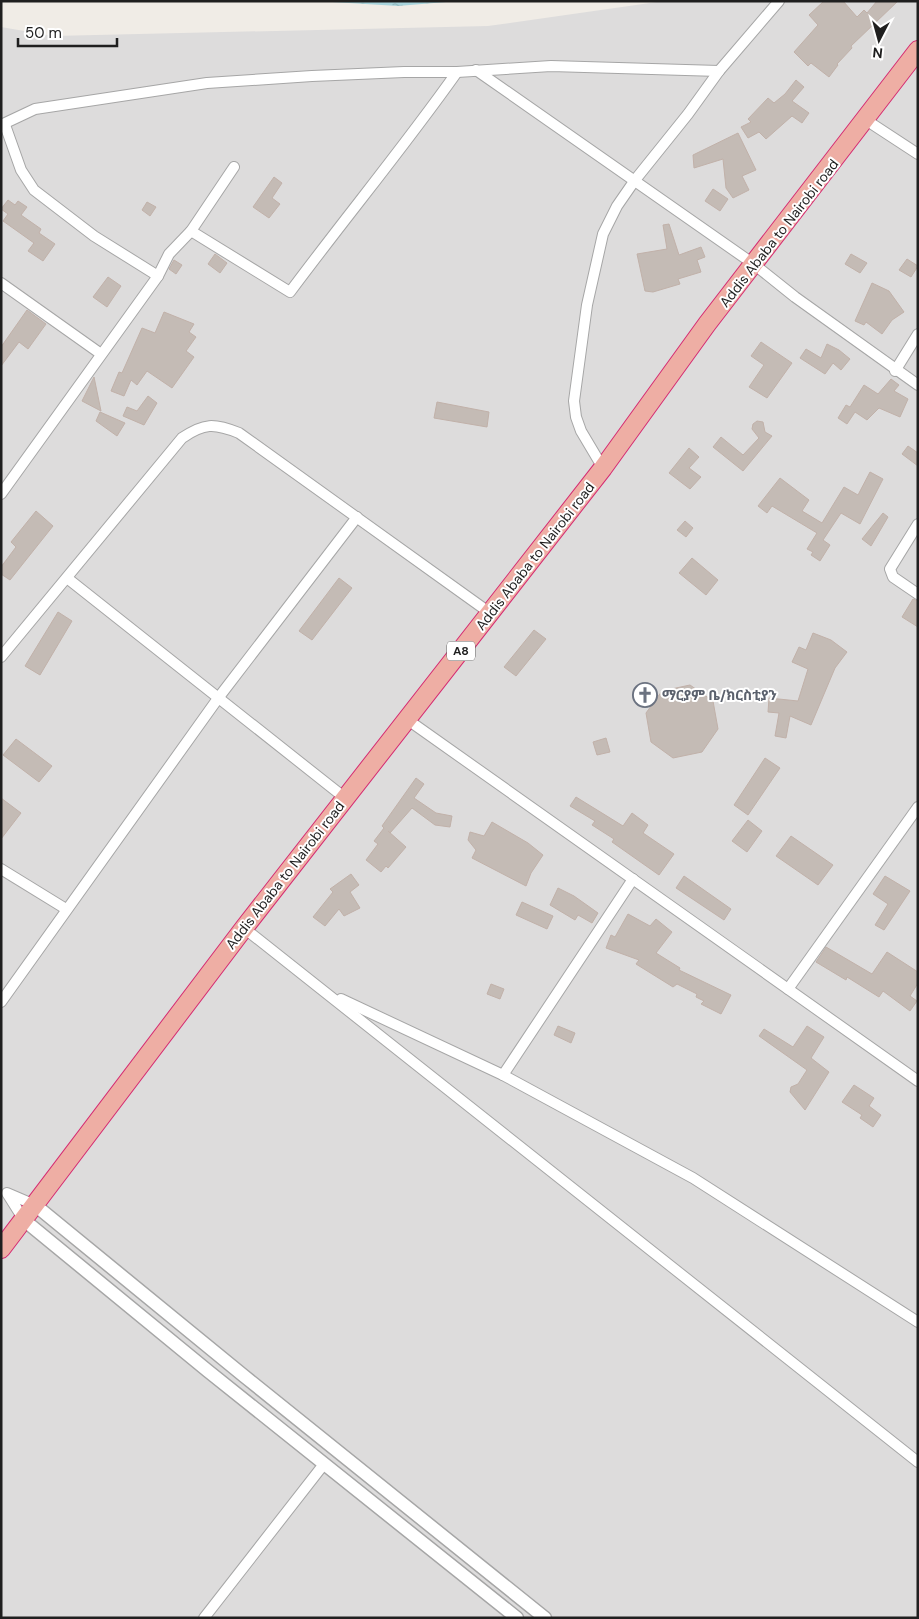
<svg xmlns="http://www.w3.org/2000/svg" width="919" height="1619" font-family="'DM Sans','Noto Sans Ethiopic',sans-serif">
<defs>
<pattern id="water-ripples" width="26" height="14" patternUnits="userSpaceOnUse" patternTransform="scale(1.25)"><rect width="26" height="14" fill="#a8d4dc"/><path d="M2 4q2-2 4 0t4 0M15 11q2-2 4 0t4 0" fill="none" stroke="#90b6bc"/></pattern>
</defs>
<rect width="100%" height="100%" fill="#f0ece6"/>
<path fill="#dddcdc" d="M664,1H918V1618H1V27L53,36L488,26Z"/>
<path fill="url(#water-ripples)" d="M316,1H458L398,6Z"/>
<g fill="#c4bbb5" stroke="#c1b1a9">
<path d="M824,1H843L857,17L864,10L867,13L877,1H898L851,46L852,48L837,64L838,65L829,77L811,63L808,66L794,52L818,25L809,15Z"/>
<path d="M796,80L804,87L792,101L809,113L802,123L792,116L766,139L759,132L748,138L741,127L751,122L748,119L768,98L774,103L785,94Z"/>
<path d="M738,133L756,170L742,176L749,190L733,198L726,188L723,159L694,168L693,155Z"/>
<path d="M274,177L282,183L272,198L280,204L269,218L253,207Z"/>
<path d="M713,189L728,199L720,211L705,201Z"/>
<path d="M8,200L15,205L18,201L27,207L21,215L41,229L39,233L55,244L43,261L28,251L34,243L3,221L8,214L1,209Z"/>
<path d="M147,202L156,207L150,216L142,210Z"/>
<path d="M669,224L679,255L701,247L705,257L697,260L701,272L678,279L680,284L653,292L645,291L637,254L667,249L663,225Z"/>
<path d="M215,254L227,263L220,273L208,264Z"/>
<path d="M851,254L867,263L860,273L845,264Z"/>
<path d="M907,259L918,266L911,277L899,270Z"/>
<path d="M174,260L182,265L176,274L169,269Z"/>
<path d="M108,277L121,286L107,307L93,297Z"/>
<path d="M872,283L889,291L904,312L892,320L882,334L866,322L864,325L855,321Z"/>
<path d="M27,310L46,324L28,349L19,342L1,366V347Z"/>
<path d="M164,312L194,324L189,332L196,337L186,351L194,357L172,388L147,371L137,385L131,380L124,396L111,391L119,372L122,373L142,328L155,333Z"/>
<path d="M761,342L792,363L767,398L749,387L764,365L751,356Z"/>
<path d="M827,344L839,350L850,359L841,370L833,363L825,374L800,358L806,349L821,358Z"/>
<path d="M94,377L101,411L82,401Z"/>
<path d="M891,379L899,385L894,391L908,399L900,417L879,408L867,420L855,412L847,424L838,418L846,405L850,407L864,385L878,394Z"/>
<path d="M148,396L157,403L144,425L123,416L127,407L137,411Z"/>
<path d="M437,402L489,412L487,427L434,418Z"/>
<path d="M100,412L125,423L117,436L96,421Z"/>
<path d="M757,421L763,422L765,432L772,436L743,471L713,447L721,437L743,455L759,438L752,429L753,424Z"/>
<path d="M908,446L918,453V466L902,454Z"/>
<path d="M689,448L699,457L689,468L701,477L690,489L669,473Z"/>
<path d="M870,472L883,479L860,524L841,513L823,540L830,545L820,561L811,555L813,552L807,549L817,533L772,506L767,513L758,506L780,478L809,500L802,511L822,523L844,487L858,495Z"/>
<path d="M36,511L53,526L10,580L1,574V567L16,547L11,542Z"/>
<path d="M883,513L888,517L871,546L862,539Z"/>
<path d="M685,521L693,528L686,537L677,530Z"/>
<path d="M692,558L718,580L706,595L679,573Z"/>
<path d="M339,578L352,588L312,640L299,631Z"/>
<path d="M913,599L918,601V627L902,617Z"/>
<path d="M58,612L72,621L40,675L25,666Z"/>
<path d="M534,630L546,639L516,676L504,667Z"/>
<path d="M813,633L831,640L847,652L835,668L811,725L790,716L786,738L775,736L779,713L768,712L769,698L798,701L808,669L792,662L799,647L806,650Z"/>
<path d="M690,685L713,701L718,729L702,752L673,758L651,742L646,713L662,691Z"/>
<path d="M606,738L610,752L597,755L593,742Z"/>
<path d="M16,739L52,766L39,782L3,755Z"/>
<path d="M765,758L780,768L748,815L734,805Z"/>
<path d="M416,778L424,784L414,798L436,813L452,816L450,827L435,825L412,808L390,833L388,831L406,847L388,868L386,866L381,872L366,860L378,844L374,841L384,828L382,826Z"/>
<path d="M576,797L623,826L632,813L648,825L643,833L674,854L659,875L612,842L614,839L592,825L595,821L570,806Z"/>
<path d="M1,798L21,813L1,839Z"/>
<path d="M748,820L762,831L747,852L732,841Z"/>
<path d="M492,822L528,843L543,855L531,873L526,886L472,858L476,850L468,840L470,832L484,836Z"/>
<path d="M791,836L833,865L818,885L776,856Z"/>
<path d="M351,874L359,885L350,892L360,908L344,916L339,909L325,926L313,917L333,892L330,889Z"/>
<path d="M684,876L731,909L724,920L676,888Z"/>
<path d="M885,876L910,891L884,930L875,925L888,904L873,894Z"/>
<path d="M558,888L574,896L598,913L592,923L578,915L575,920L550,905Z"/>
<path d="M522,902L553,916L547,929L516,915Z"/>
<path d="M628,914L650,926L656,919L672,932L656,953L680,968L679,970L731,995L721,1014L701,1004L704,1001L696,997L697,994L677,984L673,987L636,964L639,960L606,948L611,935L615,937Z"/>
<path d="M826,947L872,974L887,952L918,972V983L910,996L917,1001L910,1011L883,991L879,997L847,977L846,980L816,962Z"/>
<path d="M491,984L504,989L500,999L487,994Z"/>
<path d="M558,1026L575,1033L571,1043L554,1035Z"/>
<path d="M807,1026L824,1037L811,1058L829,1072L805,1110L790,1092L791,1087L798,1084L807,1070L759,1036L764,1029L793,1047Z"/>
<path d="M854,1085L874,1098L869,1106L881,1115L873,1127L860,1118L862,1115L842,1102Z"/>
</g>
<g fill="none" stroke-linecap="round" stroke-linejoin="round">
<defs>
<g id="minor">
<path d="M476,70L755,265L795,297L918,385"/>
<path d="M866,120L918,154"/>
<path d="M1,125L35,109L207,83L312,76L404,72H457L551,66L719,71"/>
<path d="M5,125L21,170L34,190L94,236L158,276"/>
<path d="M191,231L290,292C345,218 404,147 457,72"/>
<path d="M1,283L101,354"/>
<path d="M895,371L918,334"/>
<path d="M603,468L581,431L576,417L574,401L587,305L603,234L617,206L635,180L688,114L719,71L779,1"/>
<path d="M1,494L158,276L169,254L191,231L234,167"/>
<path d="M918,524L890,569L893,577L918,594"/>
<path d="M67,578L345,798"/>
<path d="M1,657L182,438C204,423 214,423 239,433L490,613"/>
<path d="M408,720L918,1081"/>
<path d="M1,869L66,909"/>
<path d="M244,928L918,1462"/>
<path d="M788,989L918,807"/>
<path d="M341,999L503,1075L693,1178L918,1322"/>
<path d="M1,1002L219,697L357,517"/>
<path d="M503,1075L633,879"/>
<path d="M24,1220L7,1193L35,1205"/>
<path d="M204,1618L324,1464"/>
</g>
<g id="tertiary">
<path d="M35,1205L244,1376L545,1618"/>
<path d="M24,1220L208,1371L517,1618"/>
</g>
<path id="trunk" d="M1,1249L244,928L603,468L707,324L918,50"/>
</defs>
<use href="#minor" stroke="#a6a6a6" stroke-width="12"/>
<use href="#tertiary" stroke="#a6a6a6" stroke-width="15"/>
<use href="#trunk" stroke="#d52b72" stroke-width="20"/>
<use href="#minor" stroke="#fff" stroke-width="10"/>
<use href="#tertiary" stroke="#fff" stroke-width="12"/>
<use href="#trunk" stroke="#eeaea4" stroke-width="18"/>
</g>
<defs>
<symbol id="church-ring" viewBox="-11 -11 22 22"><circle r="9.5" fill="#fff" stroke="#6b7280" stroke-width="1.5"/><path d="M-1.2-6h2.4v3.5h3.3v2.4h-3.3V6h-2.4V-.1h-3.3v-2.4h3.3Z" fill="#6b7280"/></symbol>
</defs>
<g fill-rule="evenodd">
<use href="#church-ring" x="631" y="681" width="28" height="28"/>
</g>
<g text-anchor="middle" stroke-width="4" stroke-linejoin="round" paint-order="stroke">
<rect fill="#fff" stroke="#626262" stroke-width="1" x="447" y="641.5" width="28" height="19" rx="4"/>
<g font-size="12" font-weight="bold" fill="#1f1f1f">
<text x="461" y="655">A8</text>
</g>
<g font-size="14" fill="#1f1f1f" stroke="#fff">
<text transform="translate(779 233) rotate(-52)" y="5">Addis Ababa to Nairobi road</text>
<text transform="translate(535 556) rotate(-52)" y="5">Addis Ababa to Nairobi road</text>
<text transform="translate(285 875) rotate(-52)" y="5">Addis Ababa to Nairobi road</text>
</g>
<g font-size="14" font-weight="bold" fill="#5b616d" stroke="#fff" text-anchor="start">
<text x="662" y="700">ማርያም ቤ/ክርስቲያን</text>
</g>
</g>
<rect width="919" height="1619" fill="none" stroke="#1f1f1f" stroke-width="5"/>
<g transform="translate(879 40) rotate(186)" stroke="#ffffff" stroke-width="4" paint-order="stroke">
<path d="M0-4L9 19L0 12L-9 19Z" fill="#1f1f1f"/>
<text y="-8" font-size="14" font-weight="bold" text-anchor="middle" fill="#1f1f1f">N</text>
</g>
<path d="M18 38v8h99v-8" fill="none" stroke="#1f1f1f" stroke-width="2.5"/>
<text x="25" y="38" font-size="15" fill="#1f1f1f" stroke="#ffffff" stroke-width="4" paint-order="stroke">50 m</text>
</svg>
